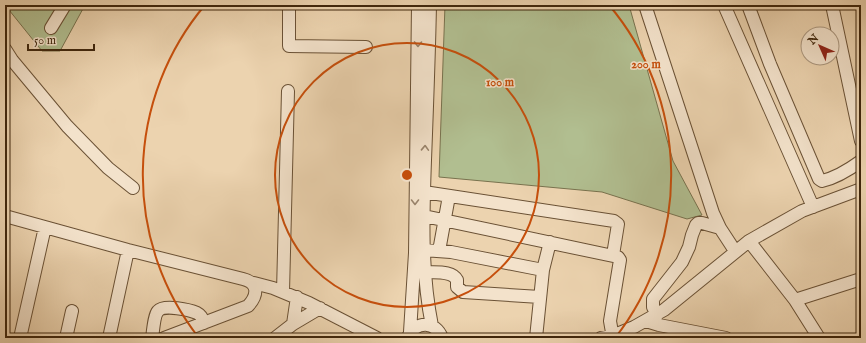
<svg xmlns="http://www.w3.org/2000/svg" width="866" height="343" viewBox="0 0 866 343" font-family="'IM FELL English',serif">
  <rect width="100%" height="100%" fill="#ecd3af"/>
  <filter id="stains"><feTurbulence type="fractalNoise" baseFrequency=".005" numOctaves="4"/><feColorMatrix values="0 0 0 0 .2 0 0 0 0 .09 0 0 0 0 .02 0 0 0 .5 -.17"/></filter>
  <radialGradient id="worn" r=".72"><stop offset=".6" stop-color="#630" stop-opacity="0"/><stop offset="1" stop-color="#630" stop-opacity=".3"/></radialGradient>
  <path fill="#b1be90" stroke="#78724e" d="M5,5h80l-25,46h-18z
    M445,5h184l44,156 29,54 -15,4 -85,-27 -163,-15z"/>
  <g fill="none" stroke-linecap="round" stroke-linejoin="round">
    <defs>
      <path id="minor" d="M289,5v41l77,1
        M430,5c-1,52 -3,103 -5,155 -2,55 -4,111 7,166
        M645,5l68,208 7,15 15,23
        M724,5l89,202
        M748,5l22,59 49,115 3,2c13,-3 28,-12 39,-20
        M832,5l29,136
        M51,28l14,-23
        M5,49l7,11 55,66 41,42 25,20
        M424,192l190,29 4,3 -5,31
        M5,216l123,34 115,29c16,4 15,16 5,27l-84,32
        M424,216l194,41 2,3 -10,61 3,17
        M749,241l46,59 24,38
        M423,250l28,2 92,18
        M439,251l10,-55
        M425,272c10,1 27,-2 32,8v7l6,5 77,5
        M254,283l19,5 36,15 68,35
        M283,292l5,-201
        M795,300l66,-21
        M657,315l-4,-8v-8l29,-37 7,-15 3,-12 4,-10 2,-2h4l18,5
        M646,321l13,4 67,13
        M293,324l4,-27
        M410,332l5,-79 3,-248
        M408,337c8,-17 28,-16 34,1
        M20,338l25,-111
        M66,338l6,-27
        M109,338l19,-88
        M152,338c1,-6 2,-23 6,-27 6,-7 32,-1 39,2 4,2 6,6 7,10
        M275,338l18,-14 27,-16
        M536,338l7,-68 7,-28
        M601,338l11,-2 22,-9 30,-17 85,-69 53,-30 59,-22"/>
    </defs>
    <use href="#minor" stroke="#6a5135" stroke-width="14"/>
    <use href="#minor" stroke="#f3e2cb" stroke-width="12"/>
  </g>
  <defs><path id="oneway-chevron" d="M-2-3.5L2.5 0L-2 3.5" fill="none" stroke-width="1.6" stroke-linecap="round" stroke-linejoin="round"/></defs>
  <g stroke="#99846c">
    <use href="#oneway-chevron" transform="translate(418 44) rotate(91)"/>
    <use href="#oneway-chevron" transform="translate(425 148) rotate(-88)"/>
    <use href="#oneway-chevron" transform="translate(415 202) rotate(90)"/>
  </g>
  <g fill="none" stroke="#c64f0c" stroke-width="2">
    <circle cx="407" cy="175" r="132"/>
    <path d="M199 338A264 264 0 0 1 205 5M609 5A264 264 0 0 1 615 338"/>
  </g>
  <circle cx="407" cy="175" r="6" fill="#c64f0c" stroke="#f3e2cb" stroke-width="2"/>
  <g font-size="12" text-anchor="middle" font-weight="bold" fill="#c64f0c" stroke="#f3e2cb" stroke-width="3" stroke-linejoin="round" paint-order="stroke">
    <text x="646" y="68">200 m</text>
    <text x="500" y="86">100 m</text>
  </g>
  <rect width="866" height="343" fill="none" stroke="#ecd3af" stroke-width="20"/>
  <rect x="6" y="6" width="854" height="331" fill="none" stroke="#3f260c" stroke-width="2"/>
  <rect x="10" y="10" width="846" height="323" fill="none" stroke="#3f260c"/>
  <g transform="translate(820 46) rotate(315)"><circle r="19" fill="#f3e2cb" stroke="#ab977f"/>
  <path d="M0-3L7 15L0 10L-7 15Z" fill="#8f2418"/>
  <text y="-6" font-size="11" font-weight="bold" text-anchor="middle" fill="#3f260c">N</text>
  </g>
  <path d="M28 44v6h66v-6" fill="none" stroke="#3f260c" stroke-width="2"/>
  <text x="34" y="44" font-size="12" fill="#3f260c" stroke="#f3e2cb" stroke-width="3" paint-order="stroke">50 m</text>
  <rect width="100%" height="100%" filter="url(#stains)"/>
  <rect width="100%" height="100%" fill="url(#worn)"/>
</svg>
